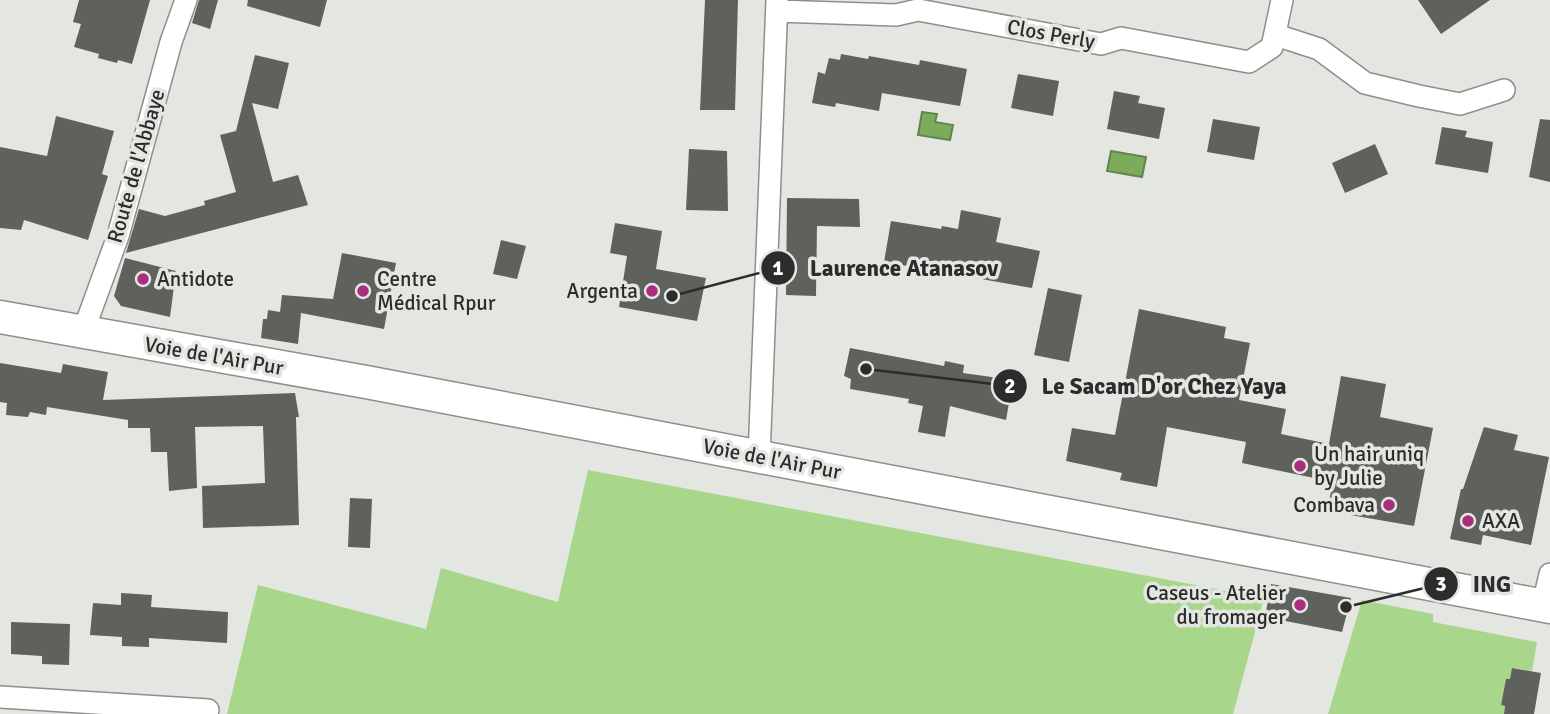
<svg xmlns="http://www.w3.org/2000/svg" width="1550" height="714" viewBox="0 0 1550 714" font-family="Signika,sans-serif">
  <rect width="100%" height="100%" fill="#e4e6e2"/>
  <path fill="#a8d78b" d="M588,470l676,128 -31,116h-1006l31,-129 168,44 15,-61 117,34z
    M1362,600l71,14v8l104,20 -5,29 -19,-3 -3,11h-4l-5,26 4,1 -1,8h-176z"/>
  <path fill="#7bab5b" stroke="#63854d" stroke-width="2" d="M922,112l15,2 -2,8 18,3 -3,15 -32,-5z
    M1111,151l35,6 -4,20 -35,-6z"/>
  <path fill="#5f615d" d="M79,0h71l-18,64 -14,-4 -1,3 -19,-5 1,-4 -25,-7 7,-23 -8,-2z
    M199,0h19l-8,29 -18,-6z
    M248,0h79l-7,27 -73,-21z
    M705,0h33l-3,110h-35z
    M1418,0h72l-49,34z
    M841,54l27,5 1,-3 50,9 1,-5 47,9 -7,37 -78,-13 -3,18 -43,-8 -1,4 -23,-4 6,-31 7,2 4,-16 11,2z
    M255,55l34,8 -11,46 -26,-6 21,79 25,-7 10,30 -182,48 13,-44 26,7 40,-11 -1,-4 32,-9 -16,-57 16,-4z
    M1018,74l41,7 -6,35 -42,-8z
    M1114,91l26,5 -2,7 27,5 -6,31 -52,-10z
    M56,116l58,15 -12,43 6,2 -20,64 -64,-20 -3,10 -21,-2v-81l47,9z
    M1213,119l47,8 -6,33 -47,-8z
    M1540,119l10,1v62l-21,-5z
    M1442,127l25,4 -2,6 28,5 -5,31 -53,-9z
    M1375,144l13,30 -43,19 -13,-30z
    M689,149l38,2 1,60 -42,-1z
    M787,198l72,1 1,28 -43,-1 -1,70 -30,-1z
    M961,210l40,8 -5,24 44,9 -8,37 -148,-26 7,-41 50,8 1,-3 16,3z
    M615,223l47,8 -6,38 50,9 -9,43 -78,-14 8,-51 -17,-3z
    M501,240l25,6 -9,33 -24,-5z
    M342,253l54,10 -12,66 -83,-16 -3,31 -37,-6 2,-19h4l1,-9 12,2 2,-17 51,4z
    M125,258l51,13 -6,46 -49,-11 -7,-10z
    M1048,288l34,7 -13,67 -35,-7z
    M1139,309l87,18 -2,11 26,5 -11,57 47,9 -5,25 48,10 12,-68 45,8 -6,33 53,11 -19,98 -87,-15 6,-29 -91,-19 4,-21 -79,-15 -10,60 -37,-7 2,-7 -56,-12 6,-33 43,7z
    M850,348l94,18 1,-5 19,4 -1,8 50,7 -7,40 -56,-14 -5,31 -27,-5 5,-26 -15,-3 1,-4 -59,-10 1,-10 -7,-3z
    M0,363l61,10 2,-9 45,8 -5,28 192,-7 4,24h-3l3,108 -96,3 -1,-42 63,-3 -2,-57 -68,1 2,61 -28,3 -2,-39h-16l-1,-24h-22v-8l-81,-13 -1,8 -16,-3 -2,5 -22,-2 1,-12 -7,-1z
    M1484,427l34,8 -4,15 35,7 -18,88 -48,-10 -2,10 -31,-6 11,-50h2z
    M350,498l22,1 -2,49 -22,-1z
    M1271,584l80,14 -9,34 -77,-15z
    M121,593l31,2 -1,12 77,5 -1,31 -78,-5v9l-27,-1v-9l-32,-2 3,-32 28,2z
    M11,622l59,2 -1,41 -27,-1v-8l-31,-2z
    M1512,668l29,5 -7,41h-30l1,-8 -4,-1 5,-26h4z"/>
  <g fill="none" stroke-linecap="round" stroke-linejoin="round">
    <defs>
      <path id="street" d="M777,11l119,4 22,-5 183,34 20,-6 128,24 23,-15 10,-47
        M1276,35l43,14 46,34 54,13 41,8 44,-14
        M83,332l35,-96 53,-194 15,-42
        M759,457l18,-457
        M1543,605l7,-31
        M0,697l208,13"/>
      <path id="primary" d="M0,317l366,65 1184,225"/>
    </defs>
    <use href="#street" stroke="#8d8f8b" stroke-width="24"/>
    <use href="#primary" stroke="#8d8f8b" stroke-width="35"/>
    <use href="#street" stroke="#fff" stroke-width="21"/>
    <use href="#primary" stroke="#fff" stroke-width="32"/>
  </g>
  <g fill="#a92e80" stroke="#e4e6e2" stroke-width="2.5">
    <circle cx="143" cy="279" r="7"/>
    <circle cx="363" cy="291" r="7"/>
    <circle cx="652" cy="291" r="7"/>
    <circle cx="1300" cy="466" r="7"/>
    <circle cx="1389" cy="505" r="7"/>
    <circle cx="1468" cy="521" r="7"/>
    <circle cx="1300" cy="605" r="7"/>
  </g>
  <g text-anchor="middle" stroke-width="7" stroke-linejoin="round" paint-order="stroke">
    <g font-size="21" fill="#2b2c2b" stroke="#e4e6e2">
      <text transform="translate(1051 34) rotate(10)" y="7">Clos Perly</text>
      <text transform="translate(136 166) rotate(-74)" y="7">Route de l'Abbaye</text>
      <text transform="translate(214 356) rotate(10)" y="7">Voie de l'Air Pur</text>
      <text transform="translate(772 459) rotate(11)" y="7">Voie de l'Air Pur</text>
    </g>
    <g font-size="21" fill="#2b2c2b" stroke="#e4e6e2" text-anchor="start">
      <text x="157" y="286">Antidote</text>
      <text x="377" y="286">Centre<tspan x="377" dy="24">Médical Rpur</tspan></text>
      <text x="638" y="298" text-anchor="end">Argenta</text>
      <text x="1314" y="461">Un hair uniq<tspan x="1314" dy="24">by Julie</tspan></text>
      <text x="1375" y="512" text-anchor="end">Combava</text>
      <text x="1482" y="528">AXA</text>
      <text x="1286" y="600" text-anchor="end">Caseus - Atelier<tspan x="1286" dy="24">du fromager</tspan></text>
    </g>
  </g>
  <path fill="none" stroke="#2b2c2b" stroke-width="2.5" d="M672 296L778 268M866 369L1010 386M1346 607L1441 584"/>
  <g fill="#2b2c2b" stroke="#e4e6e2" stroke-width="2.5">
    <circle cx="672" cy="296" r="7"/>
    <circle cx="866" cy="369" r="7"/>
    <circle cx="1346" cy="607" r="7"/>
    <circle cx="778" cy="268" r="18"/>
    <circle cx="1010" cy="386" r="18"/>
    <circle cx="1441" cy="584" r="18"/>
  </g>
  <g font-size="21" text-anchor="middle" font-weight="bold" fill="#fff">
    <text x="778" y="275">1</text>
    <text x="1010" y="393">2</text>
    <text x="1441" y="591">3</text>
  </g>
  <g font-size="23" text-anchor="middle" font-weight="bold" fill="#2b2c2b" stroke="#e4e6e2" stroke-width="7" stroke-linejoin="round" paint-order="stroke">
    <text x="904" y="276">Laurence Atanasov</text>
    <text x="1164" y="394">Le Sacam D'or Chez Yaya</text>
    <text x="1492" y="592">ING</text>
  </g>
</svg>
